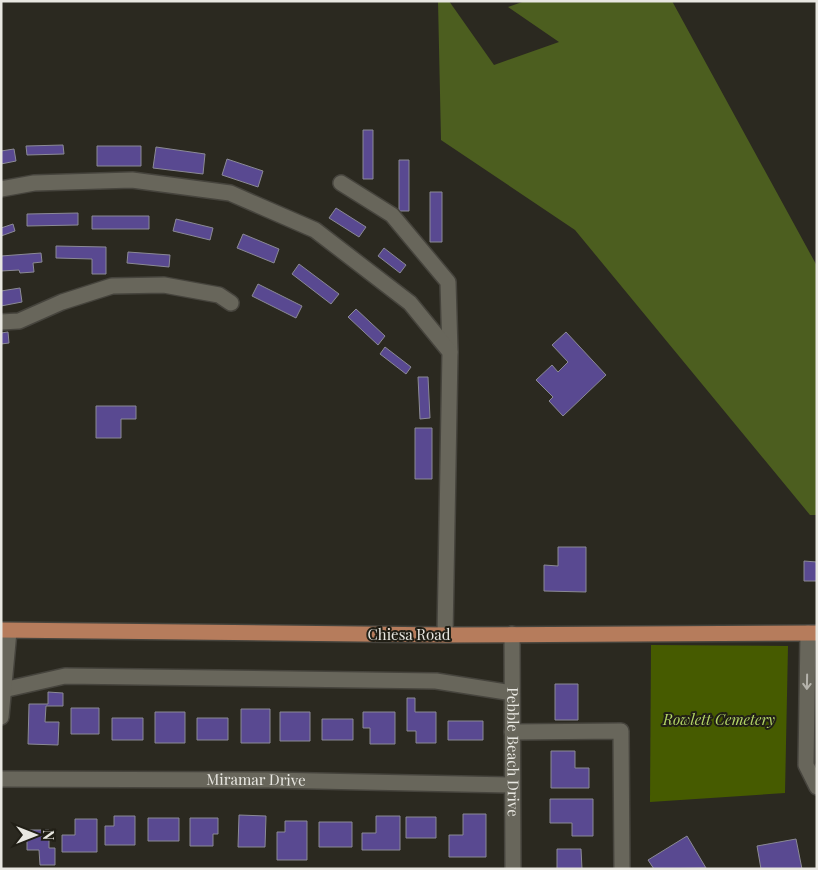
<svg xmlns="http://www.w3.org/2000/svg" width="818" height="870" viewBox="0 0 818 870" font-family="'Playfair Display',serif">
  <rect width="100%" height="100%" fill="#2b2920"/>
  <path fill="#465b00" d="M651,645l137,1 -3,147 -135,9z"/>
  <path fill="#4c5e1f" d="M438,1h11l45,64 65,-23 -51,-35 17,-6h147l145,265v249h-7l-235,-285 -134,-90z"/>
  <path fill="#594991" stroke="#8b8a95" d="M363,130h10v49h-10z
    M63,145l1,9 -37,1 -1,-9z
    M97,146h44v20h-44z
    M156,147l49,7 -2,20 -50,-6z
    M14,149l2,12 -15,3v-13z
    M227,159l36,12 -5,16 -36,-12z
    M399,160h10v51h-10z
    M430,192h12v50h-12z
    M336,208l30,19 -7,10 -30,-19z
    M78,213v12l-51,1v-12z
    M92,216h57v13h-57z
    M176,219l37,9 -3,12 -37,-9z
    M13,224l2,7 -14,5v-8z
    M243,234l36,15 -5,14 -37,-15z
    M56,246l50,1v27h-14v-15l-36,-1z
    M384,248l22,17 -6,8 -22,-17z
    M128,252l42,3 -1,12 -42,-4z
    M41,253l1,9 -9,1 1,9 -14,1 -1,-3 -18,1v-15z
    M299,264l40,30 -8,10 -39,-30z
    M258,284l44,22 -6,12 -44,-22z
    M20,288l2,14 -21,4v-15z
    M356,309l29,27 -7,9 -30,-28z
    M8,332l1,11 -8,1v7v-18z
    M566,332l40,43 -43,41 -14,-15 4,-4 -17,-17 16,-15 6,7 10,-10 -16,-17z
    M385,347l26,20 -5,7 -26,-20z
    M418,377h10l2,41 -10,1z
    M96,406h40v13h-15v19h-25z
    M415,428h17v51h-17z
    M558,547h28v45l-42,-1v-26l14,1z
    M804,561l13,1v19h-13z
    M555,684h23v36h-23z
    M48,692l15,1v13h-17l-1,16h14l-1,23 -30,-1 1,-40h19z
    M407,698h8v14h21v31h-20v-12h-9z
    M71,708h28v26h-28z
    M241,709h29v34h-29z
    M155,712h30v31h-30z
    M280,712h30v29h-30z
    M363,712h32v32h-25v-16h-7z
    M112,718h31v22h-31z
    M197,718h31v22h-31z
    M322,719h31v21h-31z
    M448,721h35v19h-35z
    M551,751h24v17h14v20h-38z
    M550,799h43v37h-21v-13h-22z
    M463,814h23v43h-37v-22h14z
    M239,815l27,1 -1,31h-27z
    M114,816h21v29h-30v-19h9z
    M376,816h24v34h-38v-17h14z
    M406,817h30v21h-30z
    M148,818h31v23h-31z
    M190,818h28v16h-5v12h-23z
    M75,819h22v33h-35v-17h13z
    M285,821h22v39h-30v-28h8z
    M319,822h33v25h-33z
    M27,830h22v18h6v17h-15l-1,-15h-12z
    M687,836l19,32 -52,1 -6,-9z
    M796,839l6,30h-41l-4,-23z
    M557,849h24l1,20h-25z"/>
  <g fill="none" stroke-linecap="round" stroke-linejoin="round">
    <defs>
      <g id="minor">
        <path d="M341,183l51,32 56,67 2,70"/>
        <path d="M1,189l33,-6 98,-3 98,13 85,37 95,73 40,49 -5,283"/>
        <path d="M1,322l18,-1 43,-19 50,-16 52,-1 55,10 12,8"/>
        <path d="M808,633l-2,132 11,22"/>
        <path id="s1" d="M512,634l1,235"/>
        <path d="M3,690l62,-14 371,5 76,12"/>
        <path d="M1,717l8,-86"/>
        <path d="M512,732l109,-1 1,138"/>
        <path id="s2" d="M1,779l267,1 244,5"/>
      </g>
      <path id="major" d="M1,630l444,5 372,-2"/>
    </defs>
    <use href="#minor" stroke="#46443d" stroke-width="18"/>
    <use href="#major" stroke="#46443d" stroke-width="18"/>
    <use href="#minor" stroke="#68665b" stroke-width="15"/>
    <use href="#major" stroke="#b67c5c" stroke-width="15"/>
  </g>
  <defs><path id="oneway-shaft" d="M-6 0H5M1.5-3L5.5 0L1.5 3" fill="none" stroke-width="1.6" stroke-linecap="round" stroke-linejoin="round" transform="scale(1.25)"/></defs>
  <use stroke="#b5b3ab" href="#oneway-shaft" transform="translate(807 682) rotate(91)"/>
  <g text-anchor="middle" stroke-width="4" stroke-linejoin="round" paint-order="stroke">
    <g font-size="15" fill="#e8e7e1" stroke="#211f16">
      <text x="409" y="640">Chiesa Road</text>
      <text dy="5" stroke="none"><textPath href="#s1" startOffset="118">Pebble Beach Drive</textPath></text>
      <text dy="5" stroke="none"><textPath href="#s2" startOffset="255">Miramar Drive</textPath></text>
    </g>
    <g font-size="15" font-style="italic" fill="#b4d667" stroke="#211f16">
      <text x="719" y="725">Rowlett Cemetery</text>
    </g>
  </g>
  <rect width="818" height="870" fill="none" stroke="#e8e7e1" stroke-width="5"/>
  <g transform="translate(35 835) rotate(90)" stroke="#211f16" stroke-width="4" paint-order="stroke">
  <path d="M0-4L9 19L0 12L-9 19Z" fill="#e8e7e1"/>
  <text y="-8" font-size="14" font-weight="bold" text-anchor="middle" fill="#e8e7e1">N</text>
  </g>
</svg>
